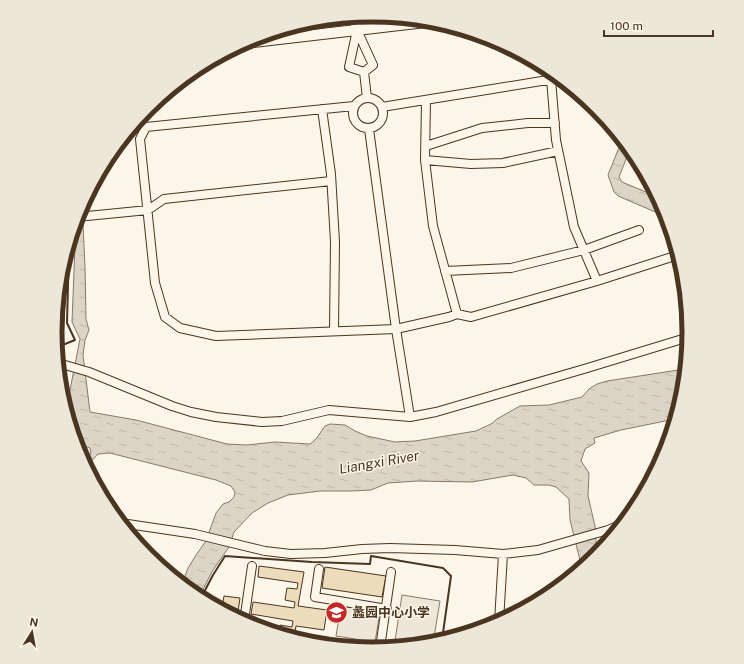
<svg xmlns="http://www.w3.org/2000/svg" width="744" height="664" viewBox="0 0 744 664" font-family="'Public Sans','Noto Sans SC',sans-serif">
  <defs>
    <pattern id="water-ripples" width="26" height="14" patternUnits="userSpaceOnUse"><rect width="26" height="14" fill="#dcd4c6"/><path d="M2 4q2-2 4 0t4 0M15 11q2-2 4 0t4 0" fill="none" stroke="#beb7aa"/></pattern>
  </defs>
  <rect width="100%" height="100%" fill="#fbf6e9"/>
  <path fill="#ede6d9" stroke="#887966" d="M402,595l38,6 -7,42 -39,4z
    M341,606l39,6 -5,30 -39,-6z"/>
  <path fill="url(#water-ripples)" stroke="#887966" d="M622,140l8,9 -11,28 3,5 36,15 9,20 -49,-21 -4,-4 -6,-17z
    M83,224l2,43 1,52 3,11 -4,10 -2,15 7,57 46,8 91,24 20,1 28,-3 35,2 6,-5 9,-13 5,-2 15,1 10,6 12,5 28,6 20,-1 61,-10 15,-7 6,-5 23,-13 29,-1 33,-8 7,-8 8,-5 10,-3 78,-12 -2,25 -8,25 -54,11 -27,8 1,5 -10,6 -4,12 8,12 -1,23 7,30 2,29 -15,13 -12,-48 -1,-21 -13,-12 -7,-2h-15l-8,-7 -13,-3 -41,7 -55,-1 -29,2 -17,7 -20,1h-31l-32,4 -20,8 -16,10 -18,19 -5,15 -16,23 -14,27 -17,-13 6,-16 8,-13 10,-14 10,-28 7,-9 6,-2 5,-5 1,-5 -4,-6 -15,-6 -106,-27 -12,1 -12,13 -2,-4 7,-10 -1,-5 -8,-3 -6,-1 -12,-40 4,-4 12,-61 -8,-17 3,-76 -2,-15 2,-6z"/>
  <path fill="#ecdcbc" stroke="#4a3520" d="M259,566l45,6 -6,34 29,4 -3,20 -28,-4 -2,12 -15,-5 1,-8 12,2 1,-6 -42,-7 2,-12 41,6 1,-6 -10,-2 2,-12 10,1 1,-6 -40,-6z
    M325,567l61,9 -4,21 -60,-9z
    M224,596l16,2 -3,20 -20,-11 1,-6 5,1z"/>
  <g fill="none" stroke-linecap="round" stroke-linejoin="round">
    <defs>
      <path id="minor" d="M357,30l-8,37 15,5
        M357,30l16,35 -9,7
        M364,72l3,26
        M551,79l5,61 18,87 23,54
        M353 113a15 15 0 1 1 30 0a15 15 0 1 1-30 0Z
        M426,100l-1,60 8,66 24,88 14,3 126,-36 81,-26
        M354,106l-208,21 -6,12 15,144 10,34 15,11 36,8 180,-7 53,-12 8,-3
        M382,107l178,-29
        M322,109l9,65 4,68 -1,89
        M369,129l27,200 14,88
        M426,146l56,-18 46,-5h27
        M425,160l46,4 32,-1 55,-12
        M77,217l71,-7 16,-11 167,-18
        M445,271l66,-3 73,-18 55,-20
        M58,363l31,9 83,34 19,6 25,5 46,5 20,-1 47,-11 81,7 26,-5 148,-43 105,-32
        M121,523l74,11 70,17 26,3 34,-1 37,-4 28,-1 65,2 48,4 35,-4 70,-20 16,-7
        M319,569l-4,28 72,12
        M244,621l8,-55
        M499,622l4,-68
        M380,648l11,-76"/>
      <path id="major" d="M354,17l3,13
        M244,43l190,-22"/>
    </defs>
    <use href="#minor" stroke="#4a3520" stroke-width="10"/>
    <use href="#major" stroke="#4a3520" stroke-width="12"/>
    <use href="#minor" stroke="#fbf6e9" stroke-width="8"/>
    <use href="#major" stroke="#fbf6e9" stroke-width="10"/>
    <path stroke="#4a3520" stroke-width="2" d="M56,346h4l15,-6 -8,-17 2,-75h-1
      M201,598l12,-23 12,-19 87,6 58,2 1,-8 72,12 8,8 -9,64"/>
  </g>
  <defs>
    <symbol id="school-disc" viewBox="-11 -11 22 22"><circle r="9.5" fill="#c62828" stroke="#fbf6e9"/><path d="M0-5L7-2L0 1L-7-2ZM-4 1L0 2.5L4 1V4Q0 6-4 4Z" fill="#fff"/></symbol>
  </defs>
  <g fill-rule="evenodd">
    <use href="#school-disc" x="324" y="600" width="25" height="25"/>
  </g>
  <g text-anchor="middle" stroke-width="3" stroke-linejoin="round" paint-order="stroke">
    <g font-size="13" font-weight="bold" fill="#4a3520" stroke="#fbf6e9" text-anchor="start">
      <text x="352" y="617">蠡园中心小学</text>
    </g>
    <g font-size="14" font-style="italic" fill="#4a3520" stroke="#fbf6e9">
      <text transform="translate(379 462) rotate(-10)" y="5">Liangxi River</text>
    </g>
  </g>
  <path d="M0 0H744V664H0ZM62 332a310 310 0 1 1 620 0a310 310 0 1 1-620 0Z" fill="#ede7d9" fill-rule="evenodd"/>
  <path fill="none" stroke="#4a3520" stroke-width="5" d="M62 332a310 310 0 1 1 620 0a310 310 0 1 1-620 0Z"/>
  <g transform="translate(32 632) rotate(11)" stroke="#fbf6e9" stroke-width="3" paint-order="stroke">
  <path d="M0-3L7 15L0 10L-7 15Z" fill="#4a3520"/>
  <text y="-6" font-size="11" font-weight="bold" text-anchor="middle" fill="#4a3520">N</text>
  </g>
  <path d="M604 30v6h109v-6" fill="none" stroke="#4a3520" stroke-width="2"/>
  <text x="610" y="30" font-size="12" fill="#4a3520" stroke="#fbf6e9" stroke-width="3" paint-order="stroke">100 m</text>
</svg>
